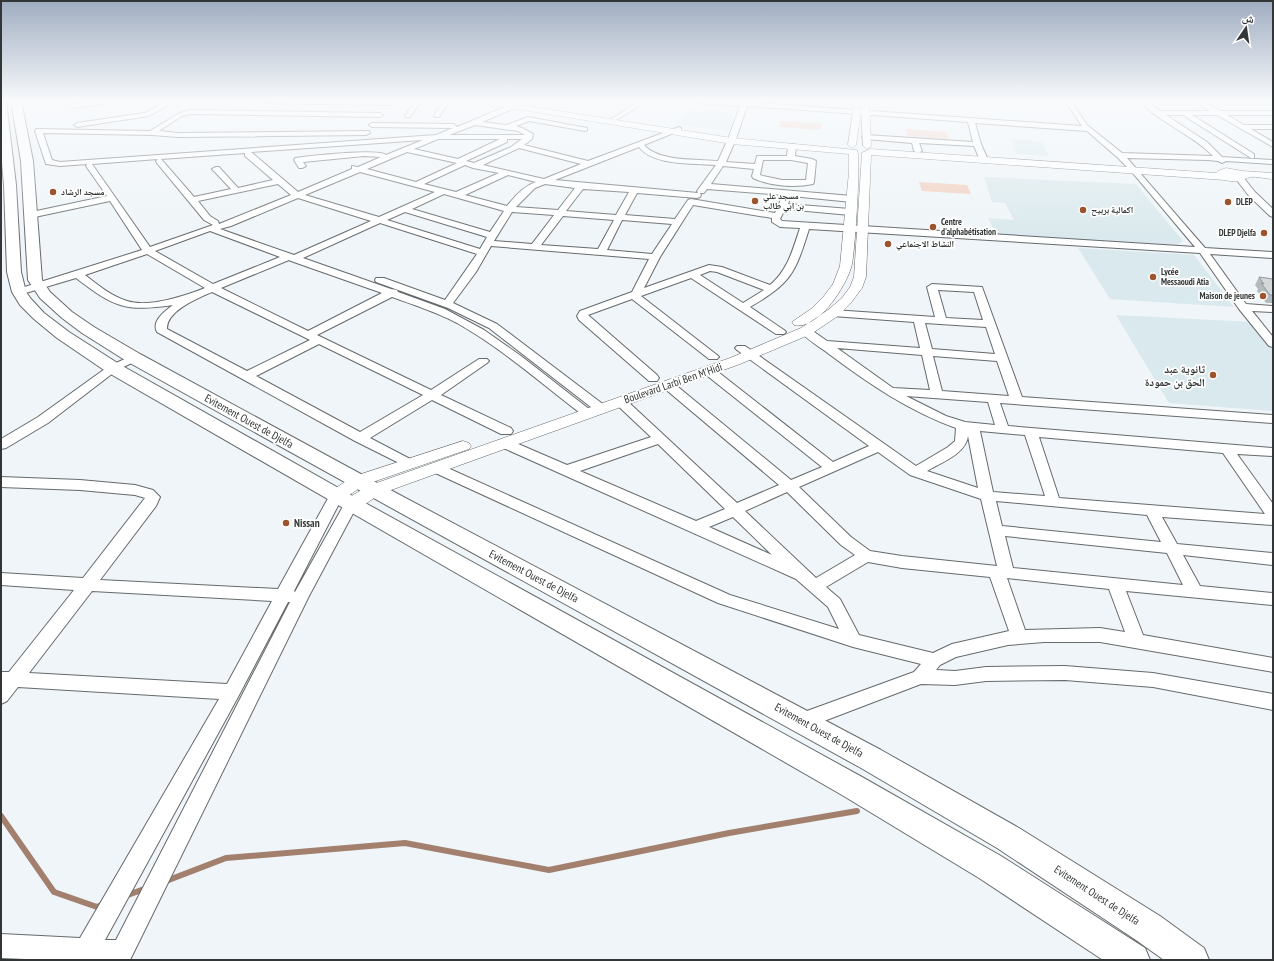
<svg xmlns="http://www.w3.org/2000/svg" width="1274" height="961" viewBox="0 0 1274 961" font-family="'PT Sans Narrow','Noto Naskh Arabic',sans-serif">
  <rect width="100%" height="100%" fill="#eff5f8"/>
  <path fill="#dae9ed" d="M690,110l44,3 -5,18 -57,-7z
    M1011,139l31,2 7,15 -33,-2z
    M984,177l152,7 47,57 -6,4 -181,-11 -8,-16 26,2 -9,-17 -13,-1z
    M1078,248l116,7 40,52 -124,-8z
    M1116,315l136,7 21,26v63l-104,-8z"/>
  <path fill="#f1cdbc" d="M781,121l41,2 -1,7 -42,-3z
    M906,129l41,3 1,7 -41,-3z
    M919,182l48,3 4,9 -49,-3z"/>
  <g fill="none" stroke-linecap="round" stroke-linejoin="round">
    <path stroke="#a3806d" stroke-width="6" d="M1,816l53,76 43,15 7,-3
      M166,881l60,-23 179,-15 144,27 180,-37 128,-22
      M125,896l22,-8"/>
    <defs>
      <path id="minor" d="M98,101h17l-3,2 -38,5 -3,-2 3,-2z
        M167,101h8l-26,15 -72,11 -3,-2 3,-2 68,-10z
        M263,101h127l3,2 -3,2 -124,-2z
        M415,101h6l-11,16h-4l-1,-1z
        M443,101h6l-10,16h-4l-1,-1z
        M519,101h6l-3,4 -40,17 25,3 21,-8 59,11v2l-2,1 -56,-10 -13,5 6,2 11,6 -1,5 -8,6 64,16 91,-34 2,1v2l-37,15c14,17 54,14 74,16l10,-22 12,-33 -42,-3 -3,-2 49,1 338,24 -17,-25h6l16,24 35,28 91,3c-21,-22 -55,-34 -73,-55h7l13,10h50l-15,-10h8l17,10h53v4h-46l17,10h29v4h-22l22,13v5l-56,-32h-25l62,39v4h-3l-68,-43h-17l41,27 15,15 51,3v4l-47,-3 -4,2 -4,-2 -10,-1 -81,-2 78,90 68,4v6l-63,-4 36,50 27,2v6l-21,-1 21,26v10l-4,-1 -30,-37 -39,-56 -391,-24c-14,45 -18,54 -59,78l34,23 2,2 -2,2h-8l-85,-56 -50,18 76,59 2,2 -2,2h-8l-77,-60 -44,16 69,60 2,3 -2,3h-8l-70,-61 -2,-4 3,-5 52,-19 17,-33 -158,-13 -15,26 -23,31 44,21 107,81 2,3 -2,3h-8l-107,-83 -41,-20 -72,-26 -1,-2 1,-2h8l61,22 32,-46 -97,-31 -77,35 88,31 6,1 1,2 47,17 39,21 37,26 73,57 -2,3h-8c-42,-32 -81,-67 -127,-93 -21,-11 -43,-18 -65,-26l-75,38 114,55 48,-31h8l2,2 -2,2 -46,32 70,33 2,3 -2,3h-10l-69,-34 -62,38 44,23 2,3 -2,3 -5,1 -54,-27 -198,-109c-6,-11 8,-21 16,-27 -49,7 -59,2 -97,-27l-57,17 -5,-3 1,-2 127,-40 -32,-49 -80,17 -3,-1 -1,-2 1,-2 80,-17 -21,-30 1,-2 -27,2 -14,-2 -11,-33 1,-2 114,2 28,-17 12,-4 190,3 3,2 -3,2 -190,-3 -8,2 -23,15 19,2 191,-2 1,2 -4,2 -188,2 -26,-2 -109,-2 9,27 8,2 376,-27 17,-7 -81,-1 -3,-2 3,-2 82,1 3,3zM747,106l221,16 5,20 -107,-7 -4,2 4,2 46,4 2,8 4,2 4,-2 -3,-8 55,3 6,14 4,2 4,-2 -7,-16 -6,-21 112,8 30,26 15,15 63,75 -413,-26 -2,-2 5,-10 65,6 4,-3 -4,-3 -62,-5 3,-8 61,6 4,-3 -4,-3 -141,-12 12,-18 31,3 -2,7 1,2c16,8 42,10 60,6l1,-2 2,-21 -4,-2 -17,-3 1,-10 -4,-2 -4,2 -1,10h-30l-2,8 -29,-2 10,-23zM475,125l43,6 7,4h-76zM438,139h62l-42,20 -44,-10zM507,139h15l-11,8 -37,16 -8,-2 41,-19zM423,140l-37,15c-7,-7 -78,1 -91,3l-1,2 5,8h3l4,-2 -3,-4 61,-6 17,1 -23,10 -6,-1v3l-54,23 -47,-40zM639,147c14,19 54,16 77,18l-19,26 1,2 -143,-13zM519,148l62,16 -37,15 -61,-14zM407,152l50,11 -41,19 -49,-13zM245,153v3l28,24 -35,8 -19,-21h-3l-4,2 19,20 -37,8 -33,-38zM158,159l-2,2 1,2 47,57 9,5 -63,22 -58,-83zM763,160h28l17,3 -2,17h-24l-19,-4 -3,-1zM465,165l8,3 26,5 -43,19 -32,-8zM360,172l75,20 -56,25 -74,-22zM508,175l28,7c-12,4 -21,14 -29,24l-42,-11zM278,184l13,11 -72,29 -1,-3 -8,-5 -12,-15zM545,184l30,4 -17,22 -42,-3 19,-19zM583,189l46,3 -13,23 -50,-4zM707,189l76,6 -8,18 -84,-14 -3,1 -13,19 -50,-4 12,-22 60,5 3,-1 1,-2 -1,-2h4zM444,194l60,17 -14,21 -78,-23zM298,198l73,23 -77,34 -74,-26 11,-3zM693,205l79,13v4l8,5 20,1c-7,21 -12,42 -30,57l-48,-18 -13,-2 -65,23 16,-31zM405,212l82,25 -7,12 -93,-29zM512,212l42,3 -22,29 -38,-3zM563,216l51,4 -16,29 -57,-4zM622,220l50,4 -20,30 -45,-4zM210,231l70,26 -67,27 -58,-33zM147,254l58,34c-20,8 -57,20 -78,13 -16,-5 -29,-16 -42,-26zM289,260l2,1 91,32 -74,38 -87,-43zM710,271l7,1 47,18 -21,13 -43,-28zM212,292l92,45 6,3 -63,31 -80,-42c-1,-18 31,-31 45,-37zM319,344l104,51 -63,37 -104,-56z
        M640,101h8l-32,19 -5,-1z
        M1237,177h6l12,15 18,17v8l-3,-1 -21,-20 -13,-17z
        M932,284l50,3 40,110 251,18v8l-273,-20 8,23 265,22v8l-36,-2 36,50v21l-111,-8 15,27 96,9v12l-90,-10 17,31 73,7v12l-147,-14 17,44 130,23v14l-173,-30h-56l-36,3 -52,12 -16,8 -4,5 19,1 31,-4 79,-1 88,7 120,21v16l-120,-23 -88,-7 -79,1 -31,4 -34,-1 -118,45 -7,-2 -2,-6 2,-6 118,-43 7,-8 -68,-17 -135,-44 -287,-132 -2,-3 2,-3 5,-1 5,1 289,130 109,34 -11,-22 -32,-28 -297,-133 -2,-3 2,-3h10l58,25 84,-28 -34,-32 -2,-3 2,-3h8l112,104 42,-18 -115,-97 -2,-3 2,-3h8l119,98 31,-13 -117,-93 -2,-3 2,-3h8l120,94 36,-16 -132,-96 -2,-2 2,-2h8l171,120 32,-19 7,-6 1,-13c-47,-17 -87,-44 -127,-74 -9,-7 -22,-14 -29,-23l2,-2h8l17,12 93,7 -6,-26 -81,-6 -5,-3 5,-3 102,7 -8,-30zM938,290l36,2 9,28 -37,-2zM925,323l61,4 9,27 -63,-5zM837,348l85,7 8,35 -37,-2zM933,356l64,5 12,35 -67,-5zM906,396l82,6 7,23 -30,-3 -19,-6zM980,431l45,4 20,61 -52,-4zM968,436l10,52 -51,-17c13,-8 39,-17 41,-35zM1039,437l184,16 42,61 -206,-16zM658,444l67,65 -29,12 -116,-50zM878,452l32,23 71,24 16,67 -95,-10 -32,-5 -19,-14 -52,-50zM787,492l54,53 14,10 -39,23 -71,-67zM996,501l151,14 14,27 -159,-16zM733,517l39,38 -63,-28zM1005,536l162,17 16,32 -170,-17zM868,562l34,6 88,9 19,54 -57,13 -19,9 -74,-18 -19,-36 -14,-12zM1007,578l102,11 16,43 -25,-4 -75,2z
        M134,355l4,1 2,2 -2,2 -21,10 -69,53 -42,25 -5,1v-10l37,-22 71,-51z
        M1,477l79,3 55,5 18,5 7,7 -4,9 -56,74 178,9 53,-96 5,-2 5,2 2,3 -49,95 1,1 51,-91 5,-2 5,2 2,3 -49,92 -179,364h-81l-48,-2v-24l79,4 139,-239 -201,-12 -11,14 -6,3v-32h8l65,-82 -73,-5v-12l82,5 62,-80 -10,-3 -55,-5 -79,-3zM92,591l180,10 -45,83 -198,-11zM288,602h2l-174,338h-11l133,-243z"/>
      <path id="major" d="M476,101h18l238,37 125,12c4,7 -2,108 -6,118 -6,19 -33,63 -57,57l-2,-3 19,-13 13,-13 9,-12 7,-18 9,-94v-18l-117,-10 -252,-41z
        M861,101h8l2,45 -4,3 -4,-3z
        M854,107h3l4,2 -5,36 -4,3 -4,-3z
        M870,149l346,24 2,-2 8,-3 16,3 31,2v6c-6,0 -17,-3 -23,-2 -11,4 -11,6 -25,3l-354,-25 -5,122 -4,11 -12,16 -12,12 -27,18 -71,30 -360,130c-11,7 -22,18 -35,14l-3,-4 3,-4 23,-14 362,-128 71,-30 27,-18 14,-12 8,-11 4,-10 8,-124z
        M463,441l6,2 2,3 -2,3 -105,36 -22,15 -6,2 -6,-2 -3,-4 3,-4 22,-15z"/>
      <path id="highway" d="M1,101h5l10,84 5,87 5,20 5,7 13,14 25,19 50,32 239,135 504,278 139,79 144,92 5,12h-47l-124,-82 -137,-83 -735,-423 -50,-34 -23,-19 -14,-14 -8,-13 -5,-20 -3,-87 -3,-34z
        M11,101h10l12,60 9,119 8,12 22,20 22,15 46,27 241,131 500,265 138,78 141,88 44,32 5,12h-45l-28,-20 -139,-92 -136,-80 -733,-406 -46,-29 -20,-15 -22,-20 -12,-18 -7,-119z"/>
    </defs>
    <use href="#minor" stroke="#656a6c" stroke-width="2"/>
    <use href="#major" stroke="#656a6c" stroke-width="1"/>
    <use href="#highway" stroke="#656a6c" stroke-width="2"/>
    <use href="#minor" fill="#fff" fill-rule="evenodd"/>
    <use href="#major" fill="#fff" fill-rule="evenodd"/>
    <use href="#highway" fill="#fff" fill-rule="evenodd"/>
  </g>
  <path fill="#b5bbbc" d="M1259,277l14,2v24h-7l-9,-12 1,-2 -3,-4z"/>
  <path fill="#d3d9db" stroke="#949899" d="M1259,277l14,2v16h-3l-9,-12 3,1z"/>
  <linearGradient id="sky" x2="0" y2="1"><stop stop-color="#9facc0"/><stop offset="0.43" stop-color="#f8fafc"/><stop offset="1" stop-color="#f8fafc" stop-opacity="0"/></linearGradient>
  <rect width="1274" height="235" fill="url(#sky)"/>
  <g fill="#9b542d" stroke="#fff" stroke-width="1.5">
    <circle cx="53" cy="192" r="4"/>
    <circle cx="755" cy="201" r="4"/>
    <circle cx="1228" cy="202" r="4"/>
    <circle cx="1083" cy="210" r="4"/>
    <circle cx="933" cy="227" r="4"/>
    <circle cx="1264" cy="233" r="4"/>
    <circle cx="888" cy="244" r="4"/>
    <circle cx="1153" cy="277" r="4"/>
    <circle cx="1263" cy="296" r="4"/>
    <circle cx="1213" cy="375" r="4"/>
    <circle cx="286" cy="523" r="4"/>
  </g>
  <g text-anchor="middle" stroke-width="3.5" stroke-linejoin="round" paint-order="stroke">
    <g font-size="9" font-weight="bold" fill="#333636" stroke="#fff" text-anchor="start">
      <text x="61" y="195">مسجد الرشاد</text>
      <text x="763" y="199">مسجد علي<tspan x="763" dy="10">بن ابي طالب</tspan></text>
      <text x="1236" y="205">DLEP</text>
      <text x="1091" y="213">اكمالية بربيح</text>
      <text x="941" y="225">Centre<tspan x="941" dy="10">d'alphabétisation</tspan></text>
      <text x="1256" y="236" text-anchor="end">DLEP Djelfa</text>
      <text x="896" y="247">النشاط الاجنماعي</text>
      <text x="1161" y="275">Lycée<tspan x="1161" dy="10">Messaoudi Atia</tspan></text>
      <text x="1255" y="299" text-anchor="end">Maison de jeunes</text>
    </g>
    <g font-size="11" font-weight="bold" fill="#333636" stroke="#fff" text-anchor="end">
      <text x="1205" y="373">ثانوية عبد<tspan x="1205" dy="13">الحق بن حمودة</tspan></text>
      <text x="294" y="527" text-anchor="start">Nissan</text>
    </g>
    <g font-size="11" fill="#333636" stroke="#fff">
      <text transform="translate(673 383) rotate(-19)" y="4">Boulevard Larbi Ben M'Hidi</text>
      <text transform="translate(249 421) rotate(29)" y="4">Evitement Ouest de Djelfa</text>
      <text transform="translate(534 576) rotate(28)" y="4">Evitement Ouest de Djelfa</text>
      <text transform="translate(819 730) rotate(29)" y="4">Evitement Ouest de Djelfa</text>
      <text transform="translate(1097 895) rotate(33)" y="4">Evitement Ouest de Djelfa</text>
    </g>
  </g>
  <rect width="1274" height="961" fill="none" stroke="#333636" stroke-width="4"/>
  <g transform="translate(1246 28) rotate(13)" stroke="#ffffff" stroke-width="3" paint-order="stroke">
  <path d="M0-3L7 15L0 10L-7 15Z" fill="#333636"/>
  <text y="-6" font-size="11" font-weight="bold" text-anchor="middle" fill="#333636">ش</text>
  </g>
</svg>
